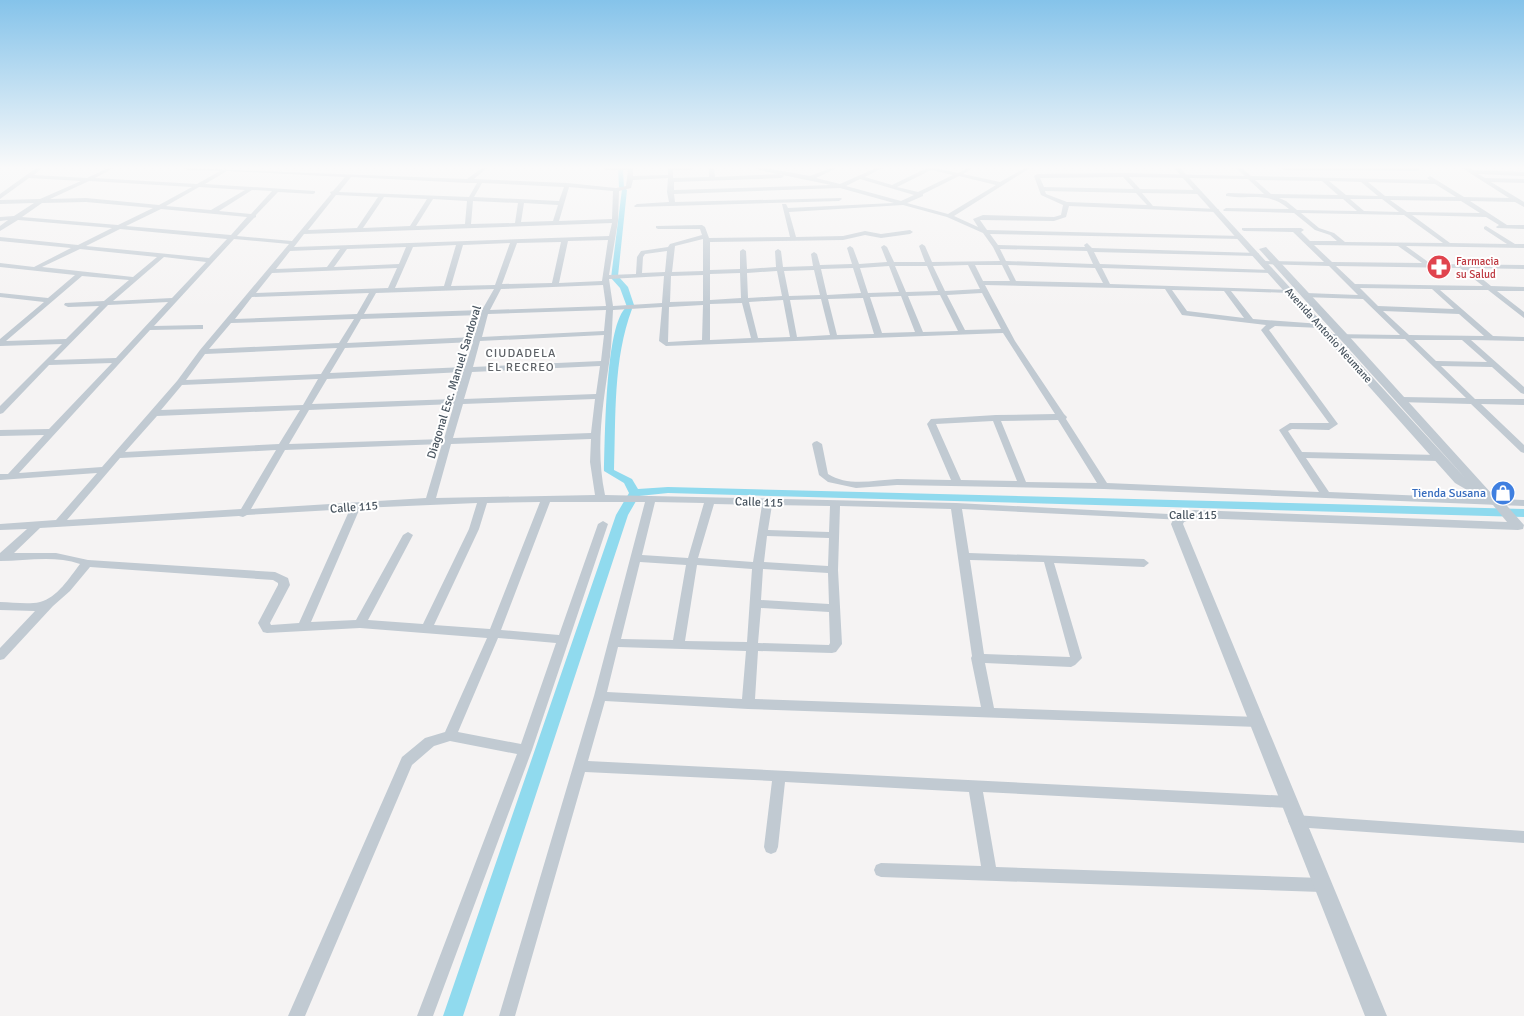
<svg xmlns="http://www.w3.org/2000/svg" width="1524" height="1016" viewBox="0 0 1524 1016" font-family="Signika,sans-serif">
  <rect width="100%" height="100%" fill="#f5f3f3"/>
  <g fill="none" stroke-linecap="round" stroke-linejoin="round">
    <path fill="#90daee" fill-rule="evenodd" d="M618,168l5,1 1,19 3,2 -9,86 10,11 6,18 -3,2 1,2c-19,51 -16,106 -18,161l18,9 6,10 30,-2 856,22v8l-856,-24 -29,3 -11,19 -165,501h-20l173,-501 13,-22 -5,-10 -20,-12c1,-29 1,-150 23,-164l-7,-19 -9,-10 11,-89 -3,-2z"/>
    <path fill="#c1cad2" fill-rule="evenodd" d="M36,168h6l-8,7 53,3 21,-10h6l-19,10 102,6 23,-13 -33,-1 -2,-2 282,11 15,-11h5l-13,11 93,4 49,5 10,-2 2,-16h-22l-2,-2h29v8l35,-1v-7h26l-3,2h-18v8l36,-1v-9h5l1,9 66,-3 3,2 -3,2 -107,4v8l157,-5 -72,-15 -2,-2h9l44,8 21,-8h6l-21,10 24,6 36,-16h6l-17,9 27,8 35,-17h8l23,5 10,-5h5l-10,6 37,8 25,-14h5l-76,48 24,11 -5,-8 10,-4 71,2 7,-2 2,-10 -22,-10 -7,-19 3,-2 88,-1 120,3 -9,-8h6l9,8 179,4 -3,-2 3,-2 34,21 45,1 -47,-30h6l5,2 51,2v4l-46,-2 7,4 39,1v4l-33,-1 33,20v5l-9,-5 -45,-1 37,24h17v4l-27,-1 -1,-1 3,-2 -13,-8 -74,-2 38,28 57,1 -23,-15v-2l2,-1 29,18h9v4l-118,-2 25,18 93,1v4l-55,-1 22,18 33,1v4h-27l27,21v6l-36,-28h-48l53,46 31,1v4l-53,-1 53,47v7l-3,-1 -29,-26 -51,-1 34,33h49v6l-43,-1 43,41v8l-3,-1 -50,-48 -73,-2v-4l3,-1 65,1 -61,-59 -79,-1 -1,-2 4,-2 71,1 -37,-36 -60,-2 -1,-2 4,-2 52,2 -29,-29 -67,-2v-2l2,-1 60,1 -31,-30 -49,-1 -2,-1v-2h59l3,2 -3,2 9,9h27l-7,-6 -15,-5 -21,-17 -70,-2 -1,-1 3,-2 63,1c-21,-18 -38,-9 -63,-13v-2l2,-1 36,1 -16,-15 -119,-2 11,12 59,1 3,2 -3,2 -57,-1 11,13 65,3 1,1 -3,2 -147,-6 -3,11 -12,4 -74,-1 7,10 256,6v2l-2,1 -251,-5 8,11 87,2 -1,-2 3,-2 5,5 166,5 1,1 -3,2 -162,-4 6,12 173,6v2l-2,1 -169,-5 8,16 182,6v2l-2,1 -59,-2 22,28 68,5 4,2 -4,2 -46,-2 -6,4 69,94 -9,6 -37,-1 -4,2 14,21 137,3 5,3 -5,3 -133,-3 23,34 195,8v6l-420,-17 -207,-4 -41,3 -28,-6 -9,-7 -7,-31 2,-2 3,-1 5,3 6,30c20,13 47,6 69,5 18,0 36,1 54,1l-24,-56 4,-5 65,-4 59,-1 -52,-81 -337,13 -7,-5 3,-34 -49,3c-1,15 -1,31 -3,47 -7,47 -15,90 -5,138l351,8 232,12 1,2 -5,3 -222,-11 7,44 175,6 5,4 -5,4 -90,-4 28,95 -7,7 -4,2 -86,-4 9,45 264,9 5,1 1,4 -1,4 -5,1 -510,-18 -143,-8 -17,60 700,35 5,2 2,4 -2,4 -5,2 -305,-16 13,75 325,11 5,2 3,5 -3,5 -5,2 -440,-15 -5,-2 -2,-5 2,-5 5,-2 100,3 -12,-74 -184,-10 -7,65 -2,5 -5,2 -5,-2 -2,-5 8,-66 -187,-9 -70,244h-16l95,-320 51,-194h-95l-49,128 58,5 39,-111 5,-3 5,3 -76,226 -99,266h-16l100,-262 -67,-13 -16,5 -22,19 -107,251h-17l114,-259 23,-19 20,-6 42,-94 -127,-10 -93,5 -4,-1 -5,-9 20,-38v-2l-5,-3 -183,-13 -20,24 -17,15 -49,53 -4,1v-12l35,-37 -35,-1v-8c13,0 27,3 40,0 17,-4 30,-25 40,-38 -26,-9 -54,-3 -80,-3v-8l27,-24 -27,1v-6l56,-4 41,-47 -97,7v-6h8l36,-39 -44,1v-6l49,-1 63,-66 -63,2 -46,48 -3,1v-8l62,-62 -62,2v-7l44,-37 -44,-5v-4l48,5 27,-23 -75,-8v-4l34,4 37,-19 -71,-7v-4l78,8 34,-17 -94,-8 -18,11v-5l8,-6 -8,1v-4l14,-1 20,-13 -34,1v-4l40,-1 41,-18 -52,-3 -29,21v-5zM931,170l22,5 -35,17 -21,-5zM227,171l118,6 -12,14 -3,1 1,2 -39,47 -55,-5 17,-18 2,-1v-2l22,-23 35,2 2,-1v-2l-110,-7zM959,176l37,9 -48,29 -41,-11 16,-7v-2zM351,177l117,6h9l-8,14 -130,-5zM1123,177l11,12 -90,-2 -4,-9zM668,178l-1,14 2,10 -32,2 -3,2 1,1 204,-6 3,-2 -1,-1 -166,4 -1,-8 166,-6 54,15 -106,5 -2,-4h-4l8,33 -81,1 -4,-11 -3,-2 -46,1v2l2,1h42l2,6 -32,9 -2,3 -27,4 -4,6 -1,17 -27,1 9,-54 1,-30 12,-3 2,-8zM860,179l54,16 -13,6 -55,-15zM1255,180l67,1 16,14 -67,-1zM89,181l103,6 -33,18 -73,-7 -36,1zM1329,181l32,1 17,14 -32,-1zM1368,182l67,2 21,13 -71,-1zM482,183l82,4 -5,14 -85,-4zM199,187l46,3 -34,20 -45,-4zM569,187l44,4 -1,28 -53,2zM252,190l20,1 -21,23 -32,-3zM1045,191l91,2 11,12 -80,-3 -21,-8zM336,195l42,2 -21,31 -49,2zM384,197l43,2 -17,27 -47,2zM1279,198l64,1 14,12 -60,-1 -11,-9zM433,199l34,2 -2,23 -49,2zM1350,199h32l17,13 -35,-1zM1390,200l71,1 19,12 -73,-1zM473,201l45,2 -3,20 -44,1zM86,202l67,6 -35,17 -96,-8 20,-14zM524,203l34,2 -5,16 -32,1zM903,205l44,12 36,16 10,14 7,14 -68,1 -7,-16 -3,-2 -3,2 6,16h-31l-7,-15 -3,-2 -3,2 6,15 -28,2 -6,-16 -3,-2 -3,2 5,16 -32,1 -3,-11 -3,-2 -3,2 2,12 -30,1 -2,-16 -3,-2 -3,2 1,16 -29,2 -1,-18 -3,-2 -3,2v18l-30,1v-28l133,-2 22,-5 16,3 29,-4 3,-2 -3,-2 -29,4 -16,-3 -22,5 -47,1 -7,-25zM161,209l86,8 -16,18 -105,-9zM1301,213l103,2 39,28 -98,-1 -11,-9 -15,-5zM612,223l-3,13 -315,11 10,-13zM120,229l107,10 -18,19 -123,-12zM234,239l55,5 -89,106 -23,31 -75,86 -83,6 131,-143 53,-1v-4h-3l-46,1zM703,239v32l-31,1 3,-26zM608,240l-6,41 -43,2 9,-42zM561,242l-9,41 -50,1 15,-41zM510,243l-15,42 -44,1 12,-41zM456,245l-12,41 -49,2 18,-41zM1314,245l84,1 24,17 -90,-1zM406,247l-7,17 -65,3 13,-18zM80,249l77,8 -24,20 -91,-10zM340,249l-13,18 -51,2 14,-18zM1000,249l87,2 6,13 -87,-3zM667,251l-2,21 -23,1 1,-16 2,-3zM164,257l42,5 -34,36 -59,3zM968,265l12,24 -35,2 -12,-25zM975,265h27l8,16h-27zM1008,265l87,3 8,15 -87,-2zM889,266l10,26 -31,1 -8,-25zM895,266h32l11,25 -32,1zM1336,266l124,2 23,18 -128,-2zM397,268l-9,20 -132,5 16,-20zM853,268l8,25 -34,2 -6,-26zM814,270l6,25 -31,1 -5,-25zM777,271l5,25 -34,2 -1,-25zM740,273l1,25 -31,2v-26zM703,275v26l-33,1 1,-26zM82,276l47,4 -25,21 -39,2 -1,2 4,2 31,-1 -33,33 -60,2zM664,276l-2,27 -49,3 -4,-27zM603,285l3,21 -116,4 11,-21zM985,285l180,4 17,26 84,10 -5,5 68,93h-39l-11,7 40,62 -212,-9 -41,-64 1,-2 -3,-3 -49,-73zM1360,288l72,1 22,20 -76,-3zM494,289l-12,21 -118,4 12,-21zM1172,290l52,1 20,27 -57,-7zM369,293l-12,21 -122,5 17,-22zM982,293l19,36 -36,1 -18,-35zM940,295l18,36 -35,1 -15,-36zM901,296l14,36 -33,1 -12,-36zM863,298l11,36 -37,1 -9,-36zM821,299l9,36 -33,2 -7,-37zM783,300l7,37 -32,1 -9,-36zM168,302l-52,56 -62,2 54,-55zM742,303l9,35 -41,2v-36zM703,305l-1,35 -34,2 1,-35zM606,310l-2,21 -122,6 6,-23zM1383,311l76,3 25,22 -75,-1zM481,315l-7,22 -127,6 14,-24zM354,319l-15,24 -130,6 22,-26zM604,335l-3,26 -128,6 7,-26zM1414,340h48l25,22 -51,-1zM473,342l-8,25 -135,6 15,-25zM337,348l-16,26 -135,6 19,-26zM600,366l-4,28 -132,5 8,-27zM463,372l-8,27 -143,5 15,-25zM318,379l-15,26 -142,5 21,-25zM595,399l-4,34 -138,5 10,-34zM454,404l-10,35 -155,5 20,-34zM300,410l-21,34 -154,8 32,-36zM1058,420l39,63 -71,-1 -25,-61zM993,421l24,60 -56,-1 -25,-56zM591,439l-1,23 5,33 -159,3 15,-54zM442,444l-16,54 -175,11 34,-59zM276,450l-35,59 -174,11 53,-62zM540,502l-50,127 -56,-4 45,-96 8,-26zM655,502l49,1 -16,55 -46,-3zM477,503l-8,26 -46,95 -55,-4 45,-85 -5,-3 -5,3 -47,85 -45,2 49,-114zM714,504l48,1 -9,57 -55,-4zM772,505l58,1 -1,26 -61,-2zM840,506l111,3 21,147 -1,2 10,49 -226,-8 3,-48 74,2 4,-1 6,-8 -4,-74zM350,509l-51,114 -28,2 -1,-2 20,-38 -2,-7 -13,-6 -187,-12 -32,-7h-42l26,-25 199,-12 4,1 4,-2zM767,536l62,2 -1,28 -64,-4zM970,560l74,2 26,95 -86,-3zM640,562l46,3 -13,75 -52,-1zM697,565l55,4 -5,73 -62,-1zM763,569l65,4 1,31 -68,-4zM761,608l68,4 1,31 -1,2 -71,-2zM498,638l58,5 -35,101 -63,-12zM618,647l128,4 -4,48 -135,-7z
      M1281,168h137l2,1 -3,2 -133,-1z
      M1295,815l229,16v12l-229,-16 -5,-2 -2,-4 2,-4z"/>
    <path fill="#c1cad2" fill-rule="evenodd" d="M1174,168h6l286,311 -207,-230 7,-2 81,87 144,159 10,6 23,26 -1,4 -5,1 -323,-12 -11,4 -1,2 204,492h-22l-194,-492 4,-8 19,-6 313,12 -14,-17 -38,-22z"/>
  </g>
  <linearGradient id="sky" x2="0" y2="1"><stop stop-color="#85c3ea"/><stop offset="0.54" stop-color="#fafafa"/><stop offset="1" stop-color="#fafafa" stop-opacity="0"/></linearGradient>
  <rect width="1524" height="310" fill="url(#sky)"/>
  <defs>
    <symbol id="pharmacy-disc" viewBox="-11 -11 22 22"><circle r="9.5" fill="#e0444e" stroke="#fff"/><path d="M-2-6h4v4h4v4h-4v4h-4v-4h-4v-4h4Z" fill="#fff"/></symbol>
    <symbol id="shop-disc" viewBox="-11 -11 22 22"><circle r="9.5" fill="#3f7fe0" stroke="#fff"/><path d="M-5-2.5h2.3a2.7 3.5 0 0 1 5.4 0H5L5.5 6h-11ZM-1.5-2.5h3a1.5 2.3 0 0 0-3 0Z" fill="#fff"/></symbol>
  </defs>
  <g fill-rule="evenodd">
    <use href="#pharmacy-disc" x="1425" y="253" width="28" height="28"/>
    <use href="#shop-disc" x="1489" y="479" width="28" height="28"/>
  </g>
  <g text-anchor="middle" stroke-width="4" stroke-linejoin="round" paint-order="stroke">
    <g font-size="11" fill="#be3a42" stroke="#fff" text-anchor="start">
      <text x="1456" y="265">Farmacia<tspan x="1456" dy="13">su Salud</tspan></text>
    </g>
    <g font-size="11" fill="#4a5661" stroke="#fff">
      <text transform="translate(1329 335) rotate(48)" y="4">Avenida Antonio Neumane</text>
    </g>
    <g font-size="12" letter-spacing="1" fill="#5f6368" stroke="#fff">
      <text x="521" y="357">CIUDADELA<tspan x="521" dy="14">EL RECREO</tspan></text>
    </g>
    <g font-size="12" fill="#4a5661" stroke="#fff">
      <text transform="translate(454 382) rotate(-73)" y="4">Diagonal Esc. Manuel Sandoval</text>
      <text transform="translate(759 502) rotate(2)" y="4">Calle 115</text>
      <text transform="translate(354 507) rotate(-4)" y="4">Calle 115</text>
      <text x="1193" y="519">Calle 115</text>
    </g>
    <g font-size="12" fill="#366cbe" stroke="#fff" text-anchor="end">
      <text x="1486" y="497">Tienda Susana</text>
    </g>
  </g>
</svg>
